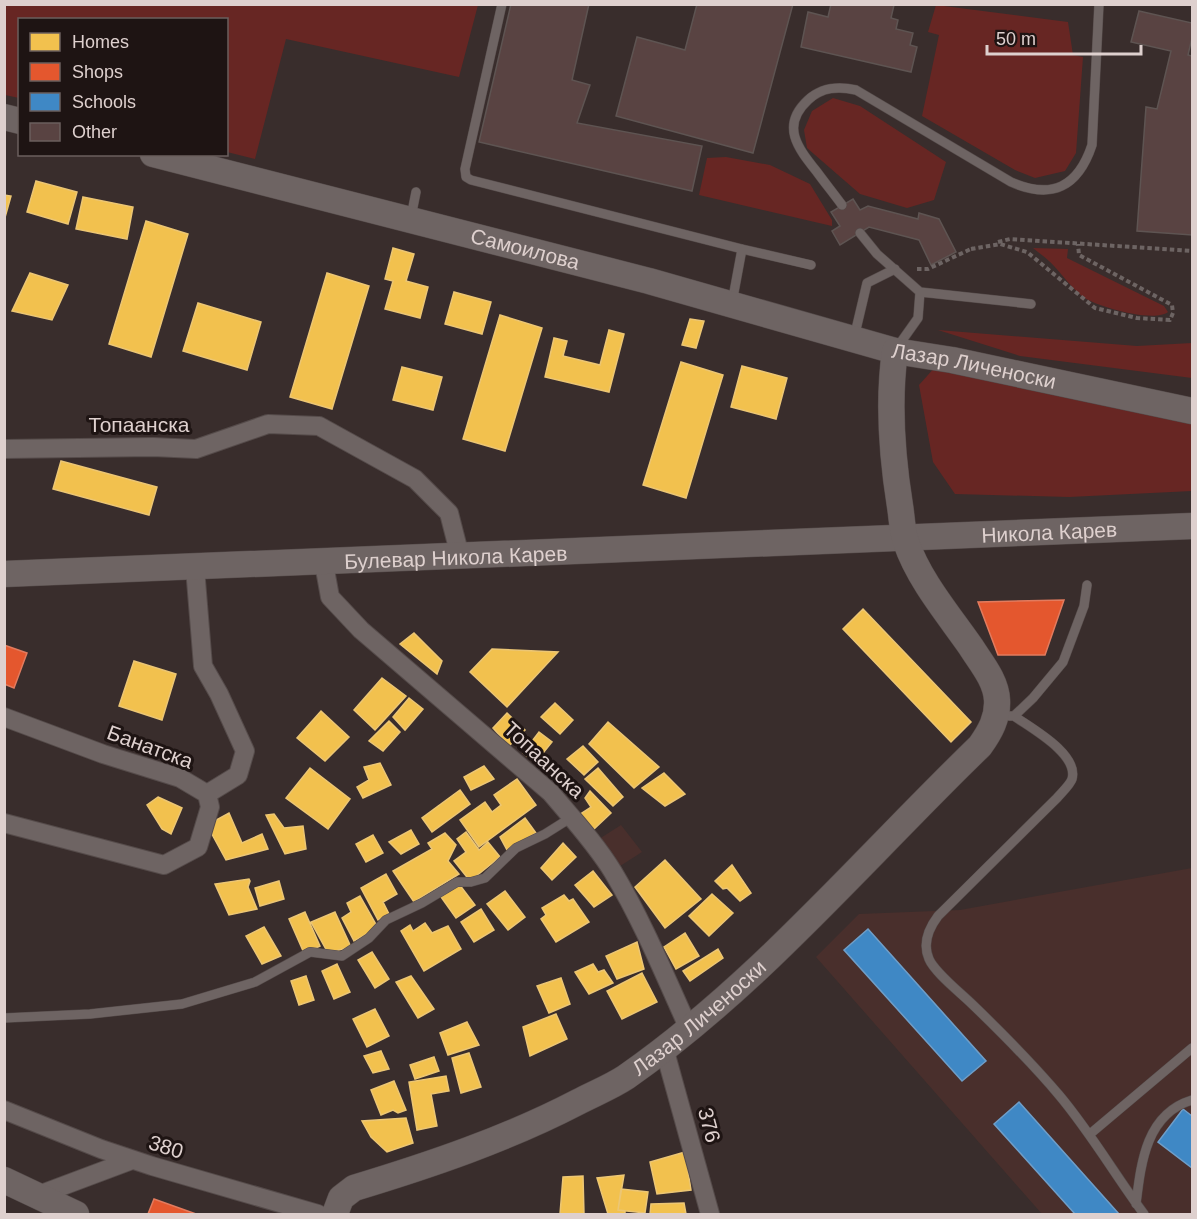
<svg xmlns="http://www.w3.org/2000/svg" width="1197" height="1219" viewBox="0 0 1197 1219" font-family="Helvetica,sans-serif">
  <rect width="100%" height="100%" fill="#392d2c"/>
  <path fill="#492f2c" d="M621,825l21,27 -25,16 -21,-27z
    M1192,868v346h-150l-226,-257 43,-43 101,-4z"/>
  <path fill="#672623" d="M4,5l1,-1 473,1 -19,72 -173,-38 -31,120 -28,-7 -1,-132h-206l-1,78 -14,-3z
    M936,5l132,17 5,33 10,2 -7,96 -11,18 -30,7 -20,-8 -93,-54 17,-81 -11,-3z
    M833,98l27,8 86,56 -12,38 -27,8 -47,-14 -53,-46 -3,-18 8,-19z
    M726,157l44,8 40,19 22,36v6l-133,-31 8,-37z
    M1033,248l35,1 -1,9 97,48 4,6c-14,11 -70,-5 -85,-15 -11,-9 -20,-21 -29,-31 -6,-7 -14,-12 -21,-18z
    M938,330l199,16 55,-3v35l-172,-22z
    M936,366l256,54v71l-123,6 -114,-3 -22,-32 -14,-77z"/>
  <path fill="#f2c14e" stroke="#ecc674" stroke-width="1.5" d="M36,181l41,11 -9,32 -41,-12z
    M4,195l7,1 -7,25z
    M83,197l50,10 -6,32 -51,-10z
    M146,221l42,13 -37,123 -42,-13z
    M393,248l21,6 -8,27 22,6 -8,31 -35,-9 8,-28 -8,-2z
    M30,273l38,12 -16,35 -40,-9z
    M327,273l42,13 -37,123 -42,-12z
    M454,292l37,10 -9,32 -37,-10z
    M198,303l63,19 -14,48 -64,-19z
    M500,315l42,13 -37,123 -42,-12z
    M690,319l14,2 -8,27 -14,-3z
    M609,330l15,4 -15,58 -64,-15 9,-39 13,3 -4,15 37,9z
    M681,362l42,13 -37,123 -43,-13z
    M742,366l45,12 -11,41 -45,-12z
    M402,367l40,10 -9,33 -40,-10z
    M61,461l96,26 -8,28 -96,-26z
    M863,609l108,113 -20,20 -108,-113z
    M414,633l28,28 -5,13 -37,-30z
    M492,649l66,3 -51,55 -37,-35z
    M134,661l42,13 -14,46 -43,-14z
    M382,678l24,18 -31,34 -21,-20z
    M409,698l14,11 -18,21 -12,-13z
    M555,703l18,17 -13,14 -19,-17z
    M321,711l28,26 -24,24 -28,-23z
    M507,713l18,17 -16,16 -16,-18z
    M389,721l11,11 -17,19 -14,-10z
    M608,722l51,45 -25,21 -45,-44z
    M539,732l13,10 -17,21 -12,-10z
    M583,746l15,16 -14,13 -17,-16z
    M380,763l11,22 -28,13 -6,-11 12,-7 -5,-13z
    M484,766l10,13 -23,11 -7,-13z
    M310,768l40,31 -22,30 -42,-31z
    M598,768l25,29 -10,9 -28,-27z
    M664,773l21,21 -20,12 -23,-18z
    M517,779l19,26 -57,42 -19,-27 25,-18 7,10 9,-7 -7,-10z
    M460,790l10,14 -38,28 -10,-14z
    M590,791l21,22 -18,17 -14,-15 12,-8 -6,-9z
    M158,797l24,11 -11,26 -9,-5 -15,-24z
    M229,813l13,30 20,-9 6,15 -42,11 -19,-35z
    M274,814l10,14 19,-2 3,23 -21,5 -19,-39z
    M525,818l11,15 -29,17 -7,-13z
    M411,830l8,14 -18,10 -12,-12z
    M466,832l13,18 9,-8 12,15 -30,24 -16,-20 12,-9 -9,-13z
    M445,833l11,12 -8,16 11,13 -45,28 -21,-31 39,-22 -4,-6z
    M373,835l10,18 -17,9 -10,-18z
    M563,843l13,14 -24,23 -11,-12z
    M665,860l36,39 -36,29 -30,-41z
    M732,865l19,28 -11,8 -13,-13 -4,1 -8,-8z
    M593,871l19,24 -18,12 -19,-22z
    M386,874l11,20 -14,8 6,12 -11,6 -17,-32z
    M249,879l1,2 -2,6 9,22 -28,6 -14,-31z
    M279,881l5,18 -24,7 -5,-18z
    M459,884l16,21 -19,13 -15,-21z
    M505,891l20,26 -17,13 -21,-26z
    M712,894l21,19 -24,23 -20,-20z
    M564,895l5,6 4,-2 16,23 -33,20 -15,-23 5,-4 -4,-7z
    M360,896l18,32 -24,13 -12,-23 9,-6 -4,-9z
    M481,909l13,21 -20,12 -13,-20z
    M305,912l15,34 -16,7 -15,-34z
    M335,912l16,35 -23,6 -17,-31z
    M425,923l7,10 16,-7 13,23 -37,22 -23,-40 9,-6 3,6z
    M264,927l17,29 -19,8 -16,-28z
    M685,933l14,23 -23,13 -12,-22z
    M637,942l7,27 -27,10 -11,-23z
    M718,949l5,9 -33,23 -7,-10z
    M372,952l17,27 -14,9 -17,-28z
    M337,964l13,28 -16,7 -12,-28z
    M593,964l5,8 6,-2 9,13 -24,11 -14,-22z
    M642,973l15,29 -35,17 -15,-28z
    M306,976l8,24 -15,5 -8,-24z
    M411,976l23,33 -16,9 -22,-36z
    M561,978l9,26 -21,9 -12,-27z
    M375,1009l14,27 -22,11 -14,-28z
    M556,1014l11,25 -37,17 -7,-29z
    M467,1022l12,23 -31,10 -8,-22z
    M381,1051l8,18 -16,4 -9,-17z
    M469,1053l12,34 -20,6 -9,-35z
    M434,1057l5,14 -24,8 -5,-14z
    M446,1076l3,15 -18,3 6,32 -20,4 -8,-48z
    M394,1081l12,29 -8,3 -5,-3 -12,5 -10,-25z
    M406,1118l7,25 -26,9 -16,-15 -9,-16z
    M685,1152l6,38 -34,4 -7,-32z
    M624,1175l-6,35 7,1v3h-17l-11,-36z
    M583,1176l1,38h-24l3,-37z
    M621,1189l27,3 -3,21 -27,-3z
    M684,1203l2,11h-36l1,-10z"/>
  <path fill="#e4572e" stroke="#e27b5e" stroke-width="1.5" d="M1064,600l-19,55h-47l-20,-53z
    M4,645l23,8 -13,35 -10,-4z
    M154,1199l42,15h-48z"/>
  <path fill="#3f88c5" stroke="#6f9ec8" stroke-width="1.5" d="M868,929l118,132 -24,20 -118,-131z
    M1019,1102l100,112h-44l-81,-90z
    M1183,1109l9,7v52l-34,-26z"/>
  <path fill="#594342" stroke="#5e5452" stroke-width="1.5" d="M511,4h78l-17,76 18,5 -13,38 125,23 -10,45 -213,-49z
    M697,4h96l-40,149 -137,-37 21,-79 48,13z
    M831,4l63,1 -3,13 7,2 -2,9 17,4 -3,12 7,2 -6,25 -110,-25 7,-35 20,5z
    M1139,11l53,12v15l-4,17 4,1v179l-55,-4 9,-124 11,2 14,-58 -40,-9z
    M853,199l7,11 8,-4 50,13 1,-6 20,6 17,33 -25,13 -12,-25 -50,-13 -29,18 -8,-14 8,-5 -9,-14z"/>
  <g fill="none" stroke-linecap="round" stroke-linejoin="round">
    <defs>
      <path id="lane" d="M502,4l-37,165 1,8 5,3 271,69 69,16
        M842,205c-8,-11 -17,-22 -25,-33 -19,-24 -37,-46 -9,-72 14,-13 30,-14 48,-10l155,92c41,18 67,5 81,-37l7,-141
        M411,217l5,-25
        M860,233l17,21 43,38 -2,26 -22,31
        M920,292l111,12
        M732,303l10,-54
        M854,338l13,-55 28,-14
        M1009,716h5l19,-18 30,-36 21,-56 3,-21
        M1014,716c17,12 65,38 58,63 -2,6 -10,13 -15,19l-119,118c-9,12 -16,27 -9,43 6,14 32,34 44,46 30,29 59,58 86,90 32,38 56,80 85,119
        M4,1018l86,-4 92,-10 73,-22 55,-30 32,4 27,-18 17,-18 36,-17 35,-21h14l14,-4 31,-30 29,-14 27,-17
        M1090,1134l102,-86
        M1136,1204c5,-41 10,-90 56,-104"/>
      <path id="street" d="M4,449l149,-2 43,2 72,-25 51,2 96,53 34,34 11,43
        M324,564l6,33 31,33 190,163c21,25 45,51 62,79 30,50 52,104 76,157
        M195,568l8,98 16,28 26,57 -7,24 -31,19
        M4,717l99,37 77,24 27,16 3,13 -12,40 -34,18 -160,-42
        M664,1048l46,166
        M4,1110l97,39 51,17 166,48
        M36,1196l96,-36"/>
      <g id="secondary">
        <path d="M4,117l16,4"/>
        <path id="s1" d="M153,154l496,127 246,70 57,9 240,51"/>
        <path id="s2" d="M4,574c397,-13 793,-29 1188,-48"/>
        <path d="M4,1180l72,34"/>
        <path id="s3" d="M335,1214l6,-16 13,-10c76,-23 153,-49 224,-86 15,-8 33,-15 48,-25 133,-93 238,-219 354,-331 10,-14 18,-28 17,-46 -1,-20 -16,-37 -26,-53 -23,-33 -52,-67 -65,-105 -4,-11 -4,-24 -6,-36 -8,-50 -12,-105 -5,-155"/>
      </g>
    </defs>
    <use href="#lane" stroke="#554b4a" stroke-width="10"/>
    <use href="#street" stroke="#554b4a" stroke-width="20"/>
    <use href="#secondary" stroke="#554b4a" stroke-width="27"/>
    <path stroke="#6d6463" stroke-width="4" stroke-dasharray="4.5 3" stroke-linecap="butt" d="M998,242l12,-3 182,12
      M971,249l29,-5 27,8 68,56 42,10 33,2 3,-7 -1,-8 -93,-50 -1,-11
      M917,269h11l45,-21"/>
    <use href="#lane" stroke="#6e6463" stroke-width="9"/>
    <use href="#street" stroke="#6e6463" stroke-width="18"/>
    <use href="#secondary" stroke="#6e6463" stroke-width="26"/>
  </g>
  <g text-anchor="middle" stroke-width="6" stroke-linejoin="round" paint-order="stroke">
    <g font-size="21" fill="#ded0ce" stroke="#1e1413">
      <text dy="7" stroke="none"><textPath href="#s1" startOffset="384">Самоилова</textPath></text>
      <text dy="7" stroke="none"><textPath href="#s1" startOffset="848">Лазар Личеноски</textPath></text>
      <text x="139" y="432">Топаанска</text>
      <text dy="7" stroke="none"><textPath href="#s2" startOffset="1046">Никола Карев</textPath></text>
      <text dy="7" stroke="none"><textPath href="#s2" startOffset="452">Булевар Никола Карев</textPath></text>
      <text transform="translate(150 747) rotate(20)" y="7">Банатска</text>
      <text transform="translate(544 760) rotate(43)" y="7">Топаанска</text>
      <text dy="7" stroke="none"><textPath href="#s3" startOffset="422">Лазар Личеноски</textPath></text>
      <text transform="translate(709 1125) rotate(75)" y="7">376</text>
      <text transform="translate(166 1147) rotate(17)" y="7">380</text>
    </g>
  </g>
  <rect width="1197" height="1219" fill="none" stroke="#ded0ce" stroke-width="12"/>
  <rect x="18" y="18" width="210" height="138" fill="#1e1413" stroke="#6b5f5e" stroke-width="1.5"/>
  <rect x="30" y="33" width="30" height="18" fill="#f2c14e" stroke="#6b5f5e" stroke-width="1.5"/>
  <text x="72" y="48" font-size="18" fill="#ded0ce">Homes</text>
  <rect x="30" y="63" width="30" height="18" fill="#e4572e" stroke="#6b5f5e" stroke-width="1.5"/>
  <text x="72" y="78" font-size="18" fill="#ded0ce">Shops</text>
  <rect x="30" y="93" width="30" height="18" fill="#3f88c5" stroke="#6b5f5e" stroke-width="1.5"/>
  <text x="72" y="108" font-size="18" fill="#ded0ce">Schools</text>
  <rect x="30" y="123" width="30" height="18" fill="#594342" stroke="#6b5f5e" stroke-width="1.5"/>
  <text x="72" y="138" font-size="18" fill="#ded0ce">Other</text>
  <path d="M987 45v9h154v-9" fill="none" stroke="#ded0ce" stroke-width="3"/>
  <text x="996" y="45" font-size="18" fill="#ded0ce" stroke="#1e1413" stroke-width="4.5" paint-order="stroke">50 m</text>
</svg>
